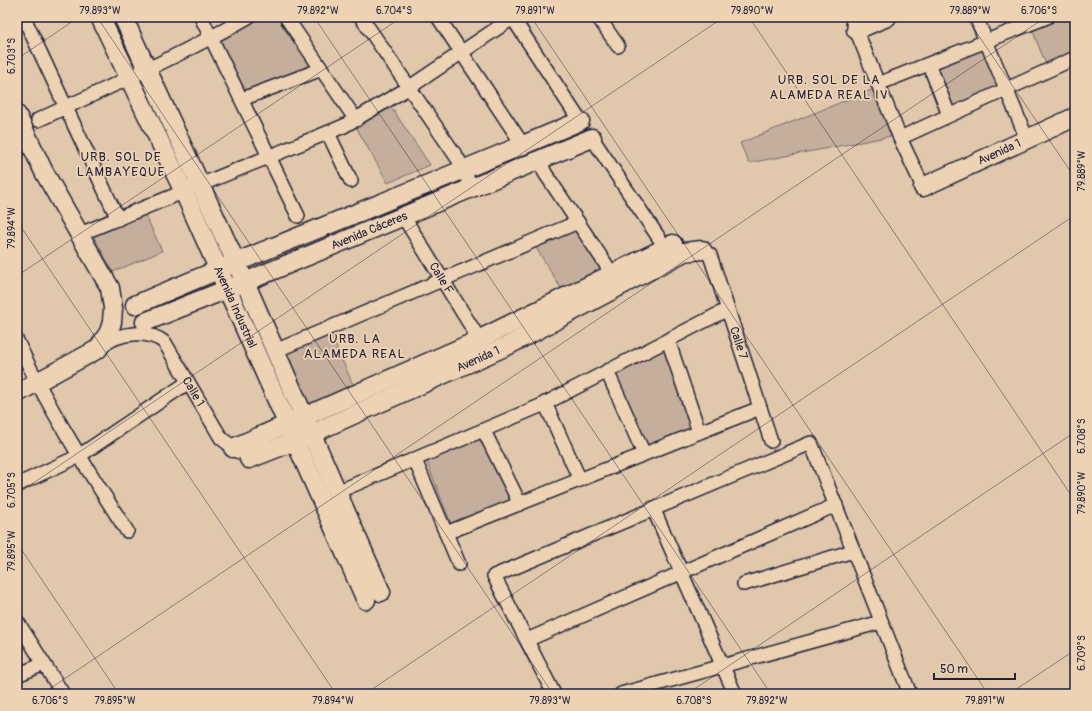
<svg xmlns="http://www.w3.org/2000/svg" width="1092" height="711" viewBox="0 0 1092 711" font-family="Pangolin,sans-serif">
  <rect width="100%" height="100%" fill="#e1c8ad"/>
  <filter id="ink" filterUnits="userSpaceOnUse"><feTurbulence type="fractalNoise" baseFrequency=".025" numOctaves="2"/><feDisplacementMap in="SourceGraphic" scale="8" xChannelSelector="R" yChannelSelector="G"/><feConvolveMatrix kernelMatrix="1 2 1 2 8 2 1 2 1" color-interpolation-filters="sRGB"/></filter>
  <g filter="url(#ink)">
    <path fill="#c5af9c" stroke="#74686c" d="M263,17h17l35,50 -71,27 -25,-52z
      M1055,17h20v38l-28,12 -16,-40z
      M983,45l18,43 -51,23 -18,-46z
      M874,89l18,47 -143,27 -9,-20z
      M391,107l39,58 -42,18 -32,-56z
      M145,214l17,37 -49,21 -20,-37z
      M577,228l30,45 -42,22 -30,-49z
      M330,333l25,56 -50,21 -24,-55z
      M665,346l27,83 -45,19 -35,-75z
      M483,438l28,65 -59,23 -26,-66z"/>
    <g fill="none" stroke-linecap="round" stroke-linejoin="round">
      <defs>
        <g id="street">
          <path d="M201,17l97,199"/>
          <path d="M286,17l70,103"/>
          <path d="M361,17l97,142 14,29"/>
          <path d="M438,17l85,128"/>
          <path d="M512,17l68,104"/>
          <path d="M598,17l20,29"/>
          <path d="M851,17l49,121 23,49"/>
          <path d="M976,17l51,122"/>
          <path d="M26,22l92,197"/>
          <path d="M929,64l20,51"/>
          <path d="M878,84l169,-67"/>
          <path d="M242,99l80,-30"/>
          <path d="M38,120c71,-33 142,-64 210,-103"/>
          <path d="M328,133l23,48"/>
          <path d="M592,138l69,103"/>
          <path d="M900,138l175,-80"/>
          <path d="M539,159l6,14 64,96"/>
          <path id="s1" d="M403,216l76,123"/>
          <path d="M80,234l264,-108 66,-39 104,-70"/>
          <path id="s2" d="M702,250l8,5 61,186"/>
          <path d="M668,340l31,92"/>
          <path d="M17,341c31,67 70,128 110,190"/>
          <path id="s3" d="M102,346c17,-14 46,-17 63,-3l56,95 18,14"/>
          <path d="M275,351l303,-129"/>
          <path d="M607,371l37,83"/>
          <path d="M545,403l35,77"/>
          <path d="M484,431l36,73"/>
          <path d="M415,460l44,104"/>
          <path d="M17,485l62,-29 108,-73"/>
          <path d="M337,492l203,-86 188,-97"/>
          <path d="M653,508l82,186"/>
          <path d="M446,533l314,-125"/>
          <path d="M744,584l109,-33"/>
          <path d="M17,621l46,73"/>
          <path d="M527,640l309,-135"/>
          <path d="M17,675l27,-11"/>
          <path d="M554,694l-60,-118 317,-133 99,251"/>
          <path d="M621,694l260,-72"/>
        </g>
        <g id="secondary">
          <path id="s4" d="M100,17l84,175 182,408"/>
          <path d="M123,17l122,265 136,310"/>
          <path d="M856,30l31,-13"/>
          <path d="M17,115l27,57 66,116 3,20 -1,14 -3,10 -11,17 -81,44"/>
          <path id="s5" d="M923,187l152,-70"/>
          <path d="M135,305c148,-64 298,-121 445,-184"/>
          <path id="s6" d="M145,322l100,-40 347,-144"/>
          <path d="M233,448l239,-105 201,-99"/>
          <path id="s7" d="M249,459l46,-18 214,-96 175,-93 18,-2"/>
        </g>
      </defs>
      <use href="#street" stroke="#22223b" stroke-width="16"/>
      <use href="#secondary" stroke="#22223b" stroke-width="21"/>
      <use href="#street" stroke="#edd2b4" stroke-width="13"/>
      <use href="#secondary" stroke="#edd2b4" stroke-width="18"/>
    </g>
  </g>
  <path fill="none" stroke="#22223b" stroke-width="1" stroke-opacity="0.45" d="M97,17l456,677M314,17l457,677M531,17l457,677M749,17l326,484M966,17l109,161M17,59l62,-42M17,221l319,473M17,276l385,-259M17,494l707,-477M17,543l102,151M42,694l1004,-677M365,694l710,-479M687,694l388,-262M1009,694l66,-44"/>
  <g text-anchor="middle" stroke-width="3.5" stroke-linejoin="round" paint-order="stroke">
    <g font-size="12" fill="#22223b" stroke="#edd2b4">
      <text dy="4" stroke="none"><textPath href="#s5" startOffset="84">Avenida 1</textPath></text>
      <text dy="4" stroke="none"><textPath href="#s6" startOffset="242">Avenida Cáceres</textPath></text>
      <text dy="4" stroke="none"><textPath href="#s1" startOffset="73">Calle F</textPath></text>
      <text dy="4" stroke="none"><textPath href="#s4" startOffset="320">Avenida Industrial</textPath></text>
      <text dy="4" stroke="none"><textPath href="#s2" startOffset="102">Calle 7</textPath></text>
      <text dy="4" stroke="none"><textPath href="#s7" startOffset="250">Avenida 1</textPath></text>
      <text dy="4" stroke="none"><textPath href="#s3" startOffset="124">Calle 1</textPath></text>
    </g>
    <g font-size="13" letter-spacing="1" fill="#22223b" stroke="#edd2b4">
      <text x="829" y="84">URB. SOL DE LA<tspan x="829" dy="15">ALAMEDA REAL IV</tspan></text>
      <text x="121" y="161">URB. SOL DE<tspan x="121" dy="15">LAMBAYEQUE</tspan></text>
      <text x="355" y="343">URB. LA<tspan x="355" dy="15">ALAMEDA REAL</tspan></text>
    </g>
  </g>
  <rect width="1092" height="711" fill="none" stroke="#edd2b4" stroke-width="44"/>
  <path d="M934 673v6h81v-6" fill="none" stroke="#22223b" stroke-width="2"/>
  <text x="940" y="673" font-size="12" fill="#22223b" stroke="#edd2b4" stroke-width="3" paint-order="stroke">50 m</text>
  <rect x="22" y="22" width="1048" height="667" fill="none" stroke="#22223b" stroke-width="1.5"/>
  <g font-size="10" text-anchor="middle" fill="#22223b">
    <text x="100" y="14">79.893°W</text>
    <text x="318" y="14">79.892°W</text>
    <text x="394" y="14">6.704°S</text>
    <text x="535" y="14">79.891°W</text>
    <text x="752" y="14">79.890°W</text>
    <text x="970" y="14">79.889°W</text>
    <text x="1039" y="14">6.706°S</text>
    <text transform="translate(11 56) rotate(-90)" y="4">6.703°S</text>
    <text transform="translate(1081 171) rotate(-90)" y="4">79.889°W</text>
    <text transform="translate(11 228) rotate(-90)" y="4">79.894°W</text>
    <text transform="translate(1081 436) rotate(-90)" y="4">6.708°S</text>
    <text transform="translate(11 490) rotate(-90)" y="4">6.705°S</text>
    <text transform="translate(1081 493) rotate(-90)" y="4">79.890°W</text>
    <text transform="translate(11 551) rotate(-90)" y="4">79.895°W</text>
    <text transform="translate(1081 653) rotate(-90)" y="4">6.709°S</text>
    <text x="50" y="704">6.706°S</text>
    <text x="115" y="704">79.895°W</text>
    <text x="333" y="704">79.894°W</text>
    <text x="550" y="704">79.893°W</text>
    <text x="694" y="704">6.708°S</text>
    <text x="767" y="704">79.892°W</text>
    <text x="985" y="704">79.891°W</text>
  </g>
</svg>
